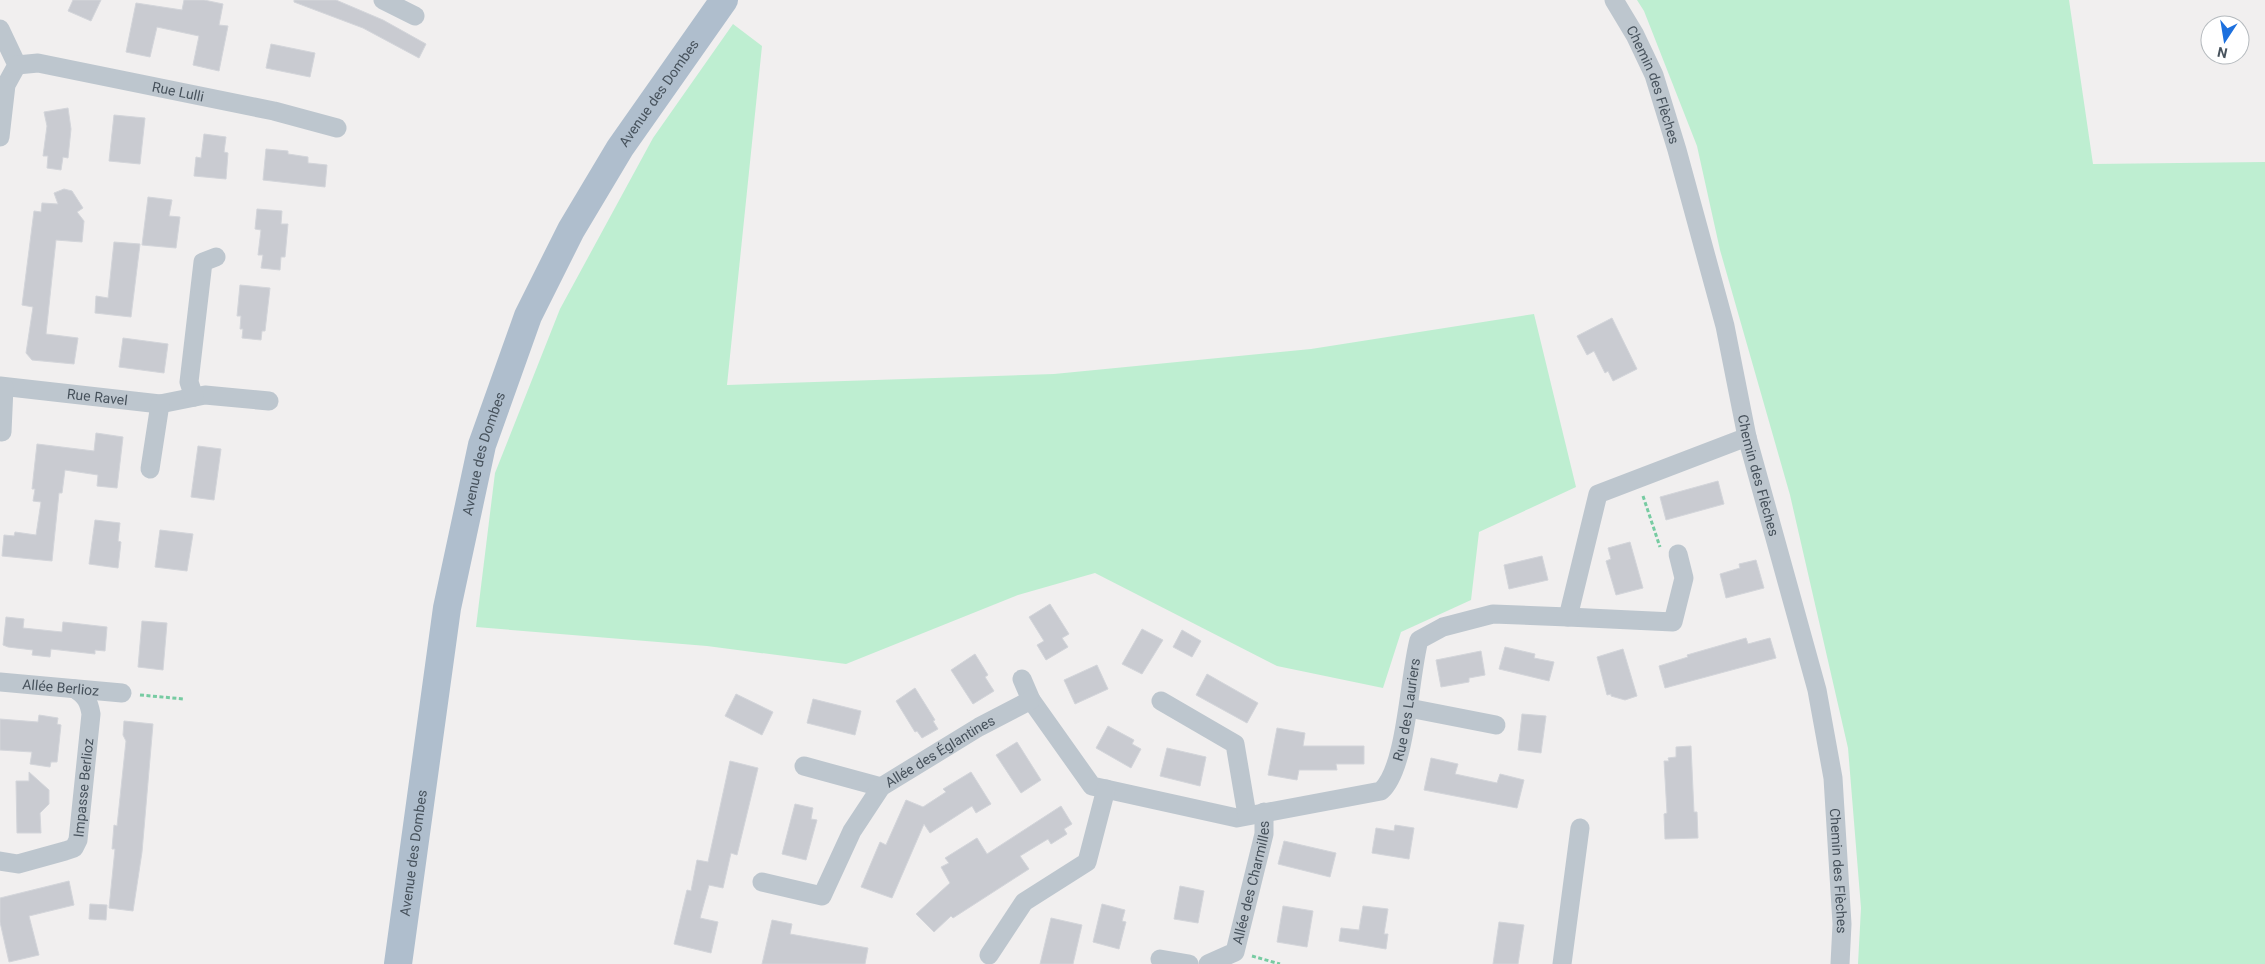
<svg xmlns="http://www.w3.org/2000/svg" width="2265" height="964" viewBox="0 0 2265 964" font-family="Roboto,sans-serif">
  <rect width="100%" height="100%" fill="#f1efef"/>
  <path fill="#beeed1" d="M1637,0h432l24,164 172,-2v802h-407l3,-56 -13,-160 -58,-253 -70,-245 -23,-104 -53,-135z
    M733,24l29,22 -35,339 327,-11 257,-25 223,-35 42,173 -97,45 -8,68 -70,32 -18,56 -106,-22 -182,-93 -77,22 -172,69 -139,-18 -231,-19 19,-154 65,-164 93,-171z"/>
  <path fill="#c9cbd1" stroke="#d3d5da" d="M73,0h28l-10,21 -23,-10z
    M184,0h20l19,4 -4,21 9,1 -9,45 -26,-6 6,-29 -42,-9 -7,30 -24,-5 10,-49 46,7z
    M294,0h42l47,20 43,24 -7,14 -56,-30 -69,-26z
    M271,44l44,9 -5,24 -44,-9z
    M68,108l3,21 -3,29 -5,-1 -2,13 -14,-2 1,-12h-5l4,-30 -3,-14z
    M114,115l31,3 -5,46 -31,-3z
    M204,134l22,3 -2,15 4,1 -2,26 -32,-3 2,-19 5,1z
    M266,149l22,2v3l20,3v6l19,2 -2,22 -62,-7z
    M64,189l8,2 11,17 -6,4 7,9 -2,21 -26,-2 -10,94 32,4 -4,26 -42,-4 -6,-7 7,-46 -11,-2 12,-94 7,1 1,-9 16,1 -4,-11z
    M148,197l24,3 -3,16 11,1 -4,31 -34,-3z
    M257,209l25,2 -1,13h7l-3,33h-4l-1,13 -19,-2 2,-13h-5l3,-25 -6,-1z
    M114,242l26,2 -9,73 -36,-4 1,-17 12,2z
    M240,285l30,3 -5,43h-3l-1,9 -19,-2 1,-9h-3l1,-13h-4z
    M1612,318l25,51 -24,12 -5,-10 -3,2 -11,-22 -7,4 -10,-19z
    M123,338l45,6 -4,29 -45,-6z
    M96,433l27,4 -6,51 -20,-2 1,-11 -33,-5 -3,23h-3l-7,68 -50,-5 2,-21 10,1 1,-4 21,3 5,-33 -8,-1 2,-12h-3l5,-45 57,7z
    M198,446l23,3 -7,51 -23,-3z
    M1718,481l6,23 -58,16 -6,-23z
    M95,520l25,3 -2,18 3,1 -3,26 -29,-4z
    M160,530l33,4 -6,37 -32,-4z
    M1630,542l13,46 -27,7 -10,-34 5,-2 -3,-11z
    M1542,556l6,24 -39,9 -5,-24z
    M1756,560l8,28 -38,10 -6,-24 20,-6 -1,-4z
    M1050,604l19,30 -7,4 6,9 -22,13 -9,-15 7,-4 -15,-24z
    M6,617l18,2 -1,9 39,4 1,-10 44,5 -2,24 -10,-1v4l-44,-5 -1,8 -18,-2 1,-5 -25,-3 -5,-2z
    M142,621l25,2 -4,47 -25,-3z
    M1142,629l21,11 -21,34 -20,-10z
    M1182,630l19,11 -9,16 -19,-10z
    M1746,638l2,6 22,-6 6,20 -111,30 -6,-22 29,-9 -1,-2z
    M1505,647l30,7 -1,4 20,4 -5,19 -50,-12z
    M1623,649l14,47 -12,4 -14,-4v-2l-4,1 -10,-38z
    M1481,651l4,24 -16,3v4l-28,5 -5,-27z
    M975,654l13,21 -3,2 9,14 -21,13 -22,-34z
    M1097,665l11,24 -33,15 -11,-24z
    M1207,674l51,29 -11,20 -51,-28z
    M915,688l20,32 -2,1 5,8 -16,9 -5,-7 -2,1 -19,-31z
    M736,694l37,18 -11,23 -37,-19z
    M813,699l48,12 -6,24 -48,-12z
    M1522,714l24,2 -5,37 -23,-3z
    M39,715l19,3 -1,6 4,1 -4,37h-6l-1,5 -20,-3 2,-12 -32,-2v-31l38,3z
    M124,721l29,3 -11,128 -9,59 -24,-3 6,-59h-3l2,-24 3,1 9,-85 -3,-6z
    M1108,726l26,14 -2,4 9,5 -10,19 -35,-20z
    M1277,728l28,5 -2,13h61v18h-28l1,6h-38l-2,10 -29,-5z
    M1017,742l24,38 -20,13 -25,-38z
    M1691,746l3,66h3l1,26 -33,1 -1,-25 3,-1 -3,-52h5l-1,-3 8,-1v-10z
    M1167,748l39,9 -6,29 -40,-10z
    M1431,758l27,6 -3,10 42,9 3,-9 24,6 -7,28 -93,-18z
    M730,761l28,7 -21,87 -6,-2 -8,35 -14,-3 -9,33 18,4 -7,31 -37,-9 13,-54 4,1 6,-31 11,2z
    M29,772l20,18v14l-9,9 1,20h-24l-1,-52h13z
    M971,772l20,32 -15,9 -4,-7 -42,27 -6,-9 -32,74 -31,-11 19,-45 6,3 20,-45 17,7 23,-15 -3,-3z
    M795,804l18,4 -2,11 6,1 -11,40 -24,-6z
    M1061,806l11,18 -8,5 3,5 -16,10 -3,-5 -28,17 9,13 -76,49 -2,-2 -17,16 -18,-18 34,-31 -9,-16 8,-4 -4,-5 32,-20 10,16z
    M1395,825l19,3 -5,31 -37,-6 4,-25 18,3z
    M1284,841l52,12 -6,24 -52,-13z
    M69,881l5,24 -45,11 10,39 -30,7 -9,-40v-24z
    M1180,886l24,5 -6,32 -24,-4z
    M90,904l17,1 -1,15 -17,-1z
    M1102,904l23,6 -3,11 4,1 -7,27 -26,-7z
    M1283,906l30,5 -6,36 -30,-5z
    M1363,906l25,3 -4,25h4l-2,15 -47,-8 2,-13 18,2z
    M1051,918l31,7 -9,39h-33z
    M772,920l20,4 -2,10 78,14 -3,16h-103z
    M1499,922l25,3 -6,39h-25z"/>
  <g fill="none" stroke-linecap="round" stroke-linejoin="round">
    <path stroke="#77cba2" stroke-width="3" stroke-dasharray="4 2.5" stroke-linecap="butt" d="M1643,496l17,51
      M140,695l44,4
      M1252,956l28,8"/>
    <g stroke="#bdc6ce" stroke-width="19">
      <path d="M383,0l32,16"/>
      <path id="s1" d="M1614,0l21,35 19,40 23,75 48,176 22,111 70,253 16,88 9,146 -2,40"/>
      <path d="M0,29l17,36 -11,20 -6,52"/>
      <path id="s2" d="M17,65l21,-2 236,48 63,17"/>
      <path id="s3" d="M0,386l160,18 45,-9 64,6"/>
      <path d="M194,397l-5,-15 14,-120 13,-5"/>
      <path d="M2,432l2,-45"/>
      <path d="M150,469l10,-65"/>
      <path d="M1568,617l105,5 11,-44 -6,-24"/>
      <path id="s4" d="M1022,679l9,21 61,86 145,32 144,-27c26,-23 28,-115 38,-151l24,-13 50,-13 75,3 30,-123 149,-57"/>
      <path id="s5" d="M0,682l122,11"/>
      <path d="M1161,701l74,43 12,71"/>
      <path d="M1409,708l87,17"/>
      <path d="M804,766l77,21"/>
      <path id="s6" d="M0,861l18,3 47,-13 9,-3 4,-8 13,-126c-2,-12 -5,-18 -16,-25"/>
      <path id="s7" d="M762,882l60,14 30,-65 29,-44 98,-60 52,-27"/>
      <path d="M989,955l35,-53 63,-40 19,-73"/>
      <path d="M1160,959l29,5"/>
      <path id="s8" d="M1208,964l27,-12 29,-118v-22"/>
      <path d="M1562,964l18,-136"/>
    </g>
    <path stroke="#afbecd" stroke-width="28" id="s9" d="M398,964l49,-356 35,-163 46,-129 43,-86 49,-82 104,-148"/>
  </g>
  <g text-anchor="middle" stroke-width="4.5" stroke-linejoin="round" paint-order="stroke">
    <g font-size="14" fill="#47525c" stroke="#fff">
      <text dy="5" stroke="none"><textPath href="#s1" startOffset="94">Chemin des Flèches</textPath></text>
      <text dy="5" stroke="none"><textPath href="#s2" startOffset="164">Rue Lulli</textPath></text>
      <text dy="5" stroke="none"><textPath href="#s9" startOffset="922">Avenue des Dombes</textPath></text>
      <text dy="5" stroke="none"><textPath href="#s3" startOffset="98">Rue Ravel</textPath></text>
      <text dy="5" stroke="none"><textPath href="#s9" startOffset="518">Avenue des Dombes</textPath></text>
      <text dy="5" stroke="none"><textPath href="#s1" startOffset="499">Chemin des Flèches</textPath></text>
      <text dy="5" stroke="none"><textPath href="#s5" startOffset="61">Allée Berlioz</textPath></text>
      <text dy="5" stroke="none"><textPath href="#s4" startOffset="510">Rue des Lauriers</textPath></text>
      <text dy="5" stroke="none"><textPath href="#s7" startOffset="255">Allée des Églantines</textPath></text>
      <text dy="5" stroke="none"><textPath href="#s6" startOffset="138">Impasse Berlioz</textPath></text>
      <text dy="5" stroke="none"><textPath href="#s9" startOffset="112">Avenue des Dombes</textPath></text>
      <text dy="5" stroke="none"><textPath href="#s1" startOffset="904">Chemin des Flèches</textPath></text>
      <text dy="5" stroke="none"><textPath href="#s8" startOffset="101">Allée des Charmilles</textPath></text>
    </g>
  </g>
  <g transform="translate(2225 40) rotate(192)"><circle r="24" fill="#ffffff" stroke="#b5babe"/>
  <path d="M0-4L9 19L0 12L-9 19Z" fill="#1d70de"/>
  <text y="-8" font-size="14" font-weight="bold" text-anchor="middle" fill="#47525c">N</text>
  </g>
</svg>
